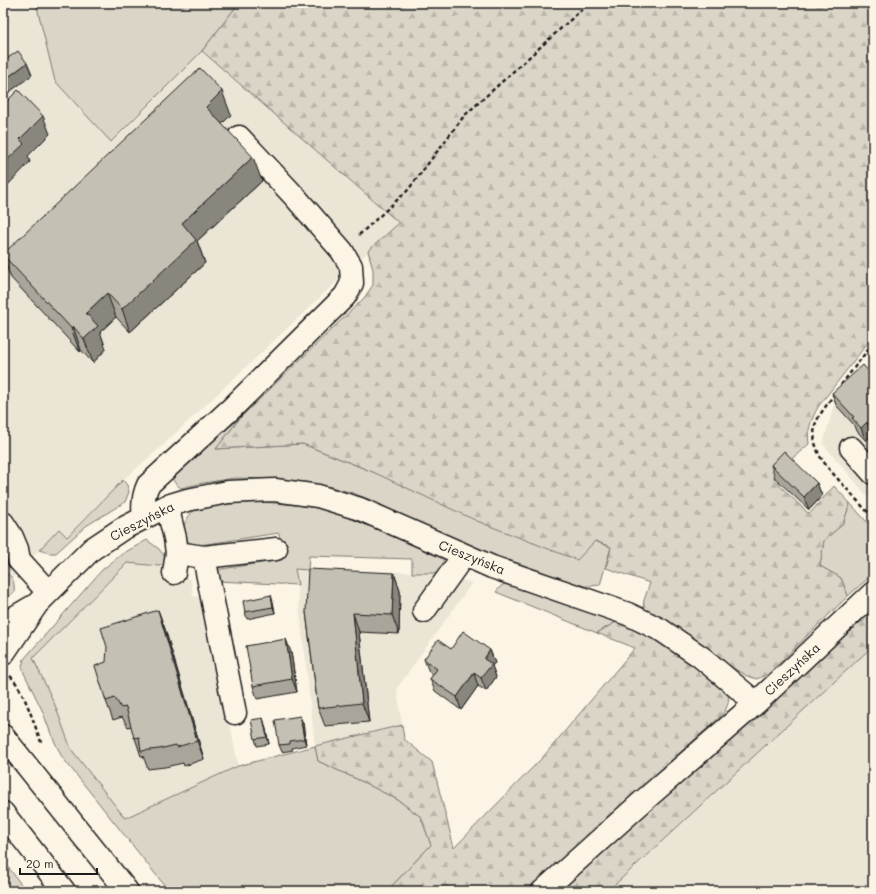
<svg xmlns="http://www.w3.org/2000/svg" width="876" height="894" viewBox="0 0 876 894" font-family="Mali,sans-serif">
  <defs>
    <pattern id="forest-firs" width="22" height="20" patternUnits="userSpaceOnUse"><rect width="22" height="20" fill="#dbd5c8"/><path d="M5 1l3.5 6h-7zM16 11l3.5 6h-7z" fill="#bbb6ab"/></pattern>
  </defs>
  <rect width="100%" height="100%" fill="#fcf5e5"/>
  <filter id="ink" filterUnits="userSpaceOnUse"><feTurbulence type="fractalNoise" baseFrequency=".025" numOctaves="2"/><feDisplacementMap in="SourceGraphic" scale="8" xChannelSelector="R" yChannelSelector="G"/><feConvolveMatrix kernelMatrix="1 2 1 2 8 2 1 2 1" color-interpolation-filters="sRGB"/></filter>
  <g filter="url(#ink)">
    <path fill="#ebe5d6" d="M3,3h33l19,78 57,61 90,-91 197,172 -238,224 -38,33 -57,57 -7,-7 -47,48 -5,-5 -4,-1v-322l5,-5 -5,-6z
      M873,365v138l-50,-59 10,-36z
      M127,563l32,3 32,14 2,16 13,3 32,167 -113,52 -54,-69 -16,-44 -22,-47z
      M295,569l145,4 32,10 -75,105 5,37 -87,21z
      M873,646v245h-265z"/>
    <path fill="#dbd5c8" stroke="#7c7872" d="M36,3h203l-37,48 -91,91 -56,-61z
      M240,418l-24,31 87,-5 70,28 222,69 16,6 -11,38 -22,2 -77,-28 -93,-39 -30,-17 -25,-10 -22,-6 -26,-5 -34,-3 -36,-1 -32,5 -22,5c-6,-4 -9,-7 -9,-14z
      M123,480l4,5 2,7 -4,10 -39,24 -30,27h-7l-10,-3 20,-21 8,8z
      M261,502c22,2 44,3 65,8 39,11 79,31 117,47v9l-3,7h-28v-14l-103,-3 -1,14 -13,-1 3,16 -81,-4 -2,-11 66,-10 -2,-27 -79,12c-19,-1 -21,-15 -11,-29 0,0 3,-4 4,-5 2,-1 6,-1 9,-2 19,-5 39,-6 59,-7z
      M850,503l23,26v45l-25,22 -7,-18 -21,-12 4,-26 19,-16z
      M147,540l12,9 7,9c0,5 -2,7 -7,8l-32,-3 -94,95 22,47 16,44 54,69 113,-52 77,-20 3,15 45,21 35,18 23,17 10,28 -44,46h-218l-107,-134 -11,-23 -9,-24 -18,-37 -2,-7 2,-7 78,-89 20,-16z
      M3,572c10,3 12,11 11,20l-11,9z
      M507,583l109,39 -19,11 -101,-41 5,-6z
      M3,860l23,31h-23z"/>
    <path fill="url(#forest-firs)" stroke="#7c7872" d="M239,3h634v333l-55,71c-7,13 -11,23 -9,37l-21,18 -14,15v3l34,33 3,-1 23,-26 16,17 -7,21 -19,16 -4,26 21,12 7,18 -80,78 -11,5 -10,-3 -19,-11 -21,-16 -64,-40 1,-9 6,-17 -44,-15 5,-21 -16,-6 -18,19 -100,-39 -104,-49 -70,-28 -87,5 24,-31 124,-120 9,-13v-15l-5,-19 31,-28 -197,-172z
      M873,615v31l-265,245h-50l293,-263z
      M616,622c38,14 62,28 92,54 6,5 17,12 20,19 2,8 -2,14 -6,20l-196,176h-139l44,-46 -10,-28 -23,-17 -35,-18 -45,-21 -3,-15 87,-21 2,14 28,23 22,86 89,-91 92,-109 -38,-15z"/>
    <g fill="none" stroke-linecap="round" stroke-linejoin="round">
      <defs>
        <path id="minor" d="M851,448l22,25
          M167,506l8,32 2,15 -3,20
          M144,517c-2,-12 -1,-21 4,-32l85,-78 112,-111 7,-13 -1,-17 -9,-15 -46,-53 -57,-61
          M3,523l9,14 5,12 2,11 29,32
          M177,553l27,4 72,-8
          M204,557l31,156
          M424,611l40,-56
          M3,624l29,-17
          M3,654l34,-50 55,-55 30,-20 45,-23 20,-6 41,-8 47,-2 43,6 42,13 132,58 136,47 33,16 40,27 55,46
          M543,891l99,-89 114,-99 117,-110"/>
        <path id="major" d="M3,736l124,155
          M3,813l61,78"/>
      </defs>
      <use href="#minor" stroke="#1c1c1c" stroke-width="25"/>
      <use href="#major" stroke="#1c1c1c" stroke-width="25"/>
      <path stroke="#1c1c1c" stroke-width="2.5" stroke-dasharray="4 3" stroke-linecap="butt" d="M359,235l49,-45 56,-74 125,-113
        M841,385l32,-42
        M835,393l-16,23 -4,9 -1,9 1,9 4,12 9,13 45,50
        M10,676c14,13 24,48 31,66"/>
      <use href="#minor" stroke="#fcf5e5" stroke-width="22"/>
      <use href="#major" stroke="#fcf5e5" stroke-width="22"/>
    </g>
    <path fill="#a9a59a" stroke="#1c1c1c" d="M231,115l-9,9 40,57 -65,60 8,22 -75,69 -14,-15 -16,15 6,17 -13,14 -12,-13 -1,2 -69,-74 -8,-22v-2z
      M873,376v60l-1,-1 -6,6 -9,-10 -2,-5 -19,-21 -4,-12z
      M771,465l46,18 5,13 -13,14 -34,-32z
      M394,573l6,18 -1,43 -40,-2 10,90 -44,4 -7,-18 -12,-96z
      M273,602l2,11 -28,6 -2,-7z
      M158,610l7,19 39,130 -20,7 -1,-3 -18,4 -17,2 -5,-13h-2l-10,-30 -3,1 -6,-10 -9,3 -7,-19v-39z
      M451,649l39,1 5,13 -3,3 4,11 -10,14 -8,-5 -17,24 -26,-19 -5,-12 3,-4 -4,-3 -5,-13z
      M291,652l6,40 -40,7 -4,-13z
      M303,723l3,22 -14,3 1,2 -11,2 -3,-7z
      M265,725l4,19 -12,2 -2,-7z"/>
    <path fill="#89867d" stroke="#1c1c1c" d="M27,63l5,12 -29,22v-16z
      M222,91l9,24 -16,16 -9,-24z
      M43,116l7,18 -22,22 2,6 -27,28v-26l17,-25z
      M253,157l9,24 -65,60 8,22 -75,69 -8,-23 60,-86z
      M107,293l9,24 -16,15 6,17 -13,14 -9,-24 2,-26z
      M73,326l8,24 -1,2 -9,-24z
      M867,422l5,13 -6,6 -5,-13z
      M817,483l5,13 -13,14 -5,-13z
      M3,498l3,9 -3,3z
      M394,573l6,18 -1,43 -7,-19z
      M271,595l2,7 2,11 -2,-6z
      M158,610l7,19 39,130 -7,-18z
      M353,613l6,19 10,90 -7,-19z
      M286,639l5,13 6,40 -5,-13z
      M490,650l5,13 -3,3 4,11 -10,14 -5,-13 3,-19z
      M474,673l4,13 -17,24 -4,-13z
      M300,716l3,7 3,22 -2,-6z
      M263,718l2,7 4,19 -2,-7z"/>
    <path fill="#c4c0b3" stroke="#1c1c1c" d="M3,50l5,8 10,-7 9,12 -24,18z
      M200,68l22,23 -16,16 47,50 -71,66 14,17 -74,69 -15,-16 -21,20 12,13 -14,13 -11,-13 -2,2 -68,-73v-1z
      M18,90l25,26 -23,23 4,5 -21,20v-59z
      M863,365l10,11v53l-6,-7 -6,6 -9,-10 2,-1 -22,-24z
      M784,451l33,32 -13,14 -33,-32z
      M308,569l86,4 -2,42 -39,-2 9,90 -44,5 -12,-96z
      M271,595l2,12 -28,5 -2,-11z
      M158,610l39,131 -20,6 -1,-2 -17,4 -18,2 -2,-14 -5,1 -8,-31 -5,1 -6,-10 -9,3 -11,-35 11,-4 1,-15 -6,-19z
      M463,631l27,19 -6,9 8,5 -11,14 -7,-5 -17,24 -27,-18 7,-10 -13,-10 14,-19 13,9z
      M286,639l6,40 -39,7 -7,-40z
      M300,716l4,23 -14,2v3l-11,1 -4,-25z
      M263,718l4,19 -12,2 -4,-19z"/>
  </g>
  <g text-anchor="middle" stroke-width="4" stroke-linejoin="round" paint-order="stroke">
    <g font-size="13" fill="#1c1c1c" stroke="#fcf5e5">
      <text transform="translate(142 521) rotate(-27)" y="5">Cieszyńska</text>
      <text transform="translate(472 557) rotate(22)" y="5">Cieszyńska</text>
      <text transform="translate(792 669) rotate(-43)" y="5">Cieszyńska</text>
    </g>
  </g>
  <rect width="876" height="894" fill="none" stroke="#fcf5e5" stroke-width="16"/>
  <rect x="8" y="8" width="860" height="878" fill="none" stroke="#1c1c1c" stroke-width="1.5" filter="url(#ink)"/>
  <path d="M20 868v6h77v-6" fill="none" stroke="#1c1c1c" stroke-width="2"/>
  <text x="26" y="868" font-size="12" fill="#1c1c1c" stroke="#fcf5e5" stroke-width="3" paint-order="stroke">20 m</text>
</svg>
